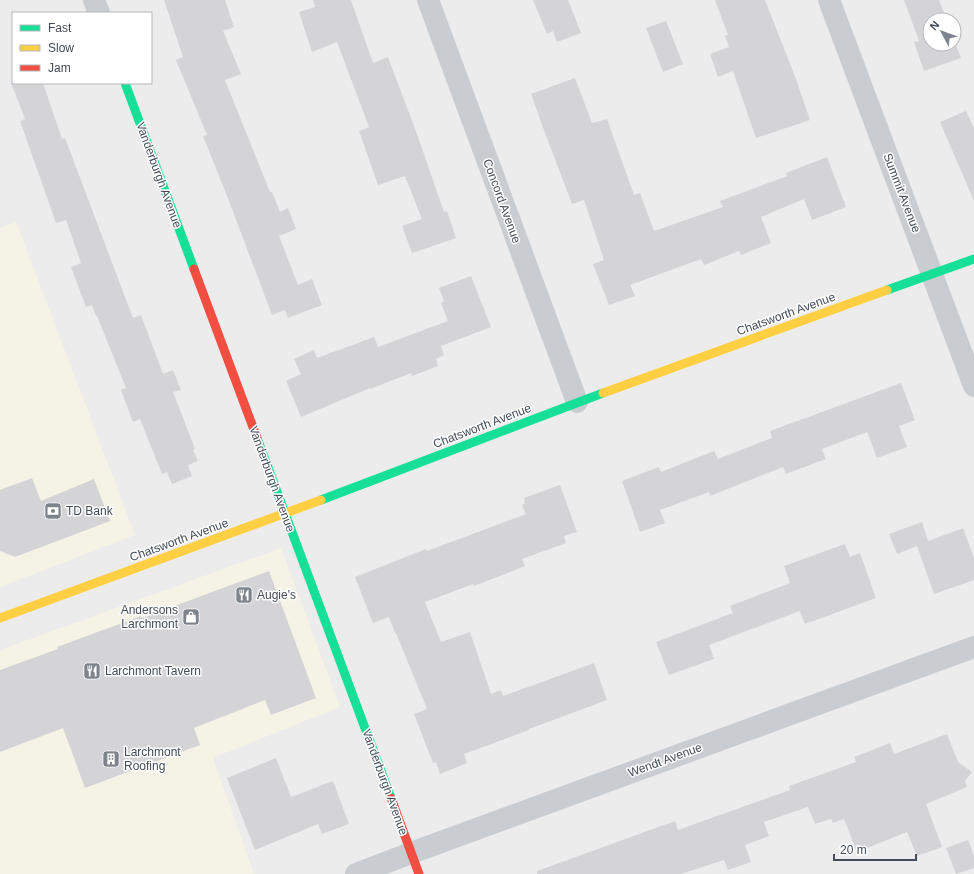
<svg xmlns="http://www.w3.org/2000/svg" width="974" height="874" viewBox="0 0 974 874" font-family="Arial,sans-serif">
  <rect width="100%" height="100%" fill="#edecec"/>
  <path fill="#f5f2e6" d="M16,222l119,313 -135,52v-359z
    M281,548l59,159 -127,51 41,116h-254v-224z"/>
  <path fill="#d4d4d7" d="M164,0h61l9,27 -11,4 18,43 -16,6 45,112h2l8,20 8,-4 8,21 -17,7 19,49 14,-6 10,26 -34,13 -3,-8 -13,5 -43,-114 -26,-65 4,-1 -31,-75 7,-3z
    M313,0h38l22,63 15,-6 29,77 27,78 3,-1 9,27 -44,15 -10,-27 20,-7 -17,-43 -27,9 -19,-54 10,-4 -32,-85 -25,10 -13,-40 16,-5z
    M533,0h35l13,33 -24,9 -4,-11 -6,3z
    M715,0h50l31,79 14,41 -54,18 -23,-67 -15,6 -8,-23 19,-7 -4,-11 3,-1z
    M904,0h35l8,20h-17v24h24v-4l7,18 -37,13 -10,-29 5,-1z
    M666,21l17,43 -20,8 -17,-44z
    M575,78l17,45 15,-4 27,76 6,-2 14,38 69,-24 -3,-6 67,-25 -1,-3 41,-16 19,50 -34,13 -8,-21 -43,18 10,26 -30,12 -2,-4 -35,14 -3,-6 -71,26 5,11 -26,9 -16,-41 11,-4 -20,-60 -12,4 -27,-71 -14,-39z
    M11,83h32l19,56 3,-1 68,180 8,-3 22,59 10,-4 8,20 -8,2 22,57 -2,1 5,11 -10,4 4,11 -20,8 -5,-12 -5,2 -22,-55 -7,3 -12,-32 5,-2 -29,-72h-1l-4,-11 -6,2 -15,-40 10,-4 -15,-43 -10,3 -36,-102 5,-2z
    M966,111l8,17v73l-34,-79z
    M471,276l20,51 -50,19 3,9 -8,4 2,7 -26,10 -1,-3 -41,16v-1l-69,29 -15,-36 15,-7 -7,-15 20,-9 3,8 57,-21 4,10 70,-26 -7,-18 3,-2 -5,-13z
    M901,383l14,37 -16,6 8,21 -30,11 -10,-26 -45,17 4,10 -40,15 -3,-7 -73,29 -1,-4 -49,18 5,13 -25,9 -18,-51 37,-14 2,5 53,-21 4,8 54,-21 -2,-7z
    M32,478l9,23 53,-22 16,42 -95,36 -15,-6v-61z
    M560,485l17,47 -13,4 2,7 -44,16 3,7 -51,20 -1,-2 -48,18 16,40 29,-10 21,62 10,-4 2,6 91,-33 13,37 -78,29v1l-65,24 3,9 -27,11 -4,-12 -3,1 -19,-49 13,-5 -31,-76h-1l-6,-16 -16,6 -18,-46 71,-28 1,2 99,-37 -4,-9 3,-2 -1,-5z
    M922,522l6,19 35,-13 11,30v22l-40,14 -17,-48 -20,8 -8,-20z
    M845,544l5,13 10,-4 16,45 -71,26 -5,-13 -91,34 5,14 -45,16 -13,-33 77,-29 -3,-7 60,-23 -6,-17z
    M269,571l47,127 -45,17 -6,-15 -71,28 6,17 -115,43 -22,-60 -63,24v-82l58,-21 -1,-2 84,-31 1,2z
    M947,734l11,28 14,10 -7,9 2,6 -41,17 16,43 -25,9 -10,-24 -50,20 -13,-33 -11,4 -2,-4 -16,5 -7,-17 -44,15 5,14 -24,9 6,17 -23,8 -4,-10 -43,14h-144v-3l138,-50 3,9 112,-40 -1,-4 67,-24 -2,-5 36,-14 4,11z
    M276,758l15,39 42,-16 16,43 -27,10 -4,-10 -63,26 -28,-72z
    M968,840l6,16v12l-18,6 -10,-26z"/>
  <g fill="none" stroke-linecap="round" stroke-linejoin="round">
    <path stroke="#c9ccd0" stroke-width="22" d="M94,0l5,13
      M428,0l149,402
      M829,0l145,386
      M356,874l55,-21 563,-206"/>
    <path stroke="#16e098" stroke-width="9" d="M125,83l69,186
      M887,290l87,-31
      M257,438l134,360
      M321,500l282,-107"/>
    <path stroke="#ffcf43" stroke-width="9" d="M603,393l284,-103
      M0,618l321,-118"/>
    <path stroke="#f24e42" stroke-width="9" d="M194,269l63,169
      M391,798l28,76"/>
  </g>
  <defs>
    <symbol id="bank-square" viewBox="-11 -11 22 22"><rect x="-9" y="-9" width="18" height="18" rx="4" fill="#7e848c" stroke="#fff"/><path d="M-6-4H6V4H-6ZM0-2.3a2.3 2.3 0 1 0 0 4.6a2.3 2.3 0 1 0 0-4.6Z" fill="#fff"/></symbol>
    <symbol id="restaurant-square" viewBox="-11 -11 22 22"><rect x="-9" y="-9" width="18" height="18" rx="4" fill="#7e848c" stroke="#fff"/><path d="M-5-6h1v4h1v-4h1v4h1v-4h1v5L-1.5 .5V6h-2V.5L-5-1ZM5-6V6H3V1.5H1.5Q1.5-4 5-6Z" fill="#fff"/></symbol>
    <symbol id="shop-square" viewBox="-11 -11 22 22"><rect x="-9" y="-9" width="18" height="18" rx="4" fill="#7e848c" stroke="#fff"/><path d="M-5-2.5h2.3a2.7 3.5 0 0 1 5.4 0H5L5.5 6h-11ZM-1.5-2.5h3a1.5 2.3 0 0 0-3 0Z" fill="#fff"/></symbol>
    <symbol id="building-square" viewBox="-11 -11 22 22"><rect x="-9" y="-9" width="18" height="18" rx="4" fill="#7e848c" stroke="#fff"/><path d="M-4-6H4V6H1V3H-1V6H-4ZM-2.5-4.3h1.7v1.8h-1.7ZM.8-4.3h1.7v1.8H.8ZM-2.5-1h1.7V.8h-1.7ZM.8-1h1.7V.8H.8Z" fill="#fff"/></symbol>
  </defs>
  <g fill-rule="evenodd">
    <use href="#bank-square" x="43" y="501" width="20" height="20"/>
    <use href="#restaurant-square" x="234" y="585" width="20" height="20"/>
    <use href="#shop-square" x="181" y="607" width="20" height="20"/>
    <use href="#restaurant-square" x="82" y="661" width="20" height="20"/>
    <use href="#building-square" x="101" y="749" width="20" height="20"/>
  </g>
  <g text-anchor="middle" stroke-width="3" stroke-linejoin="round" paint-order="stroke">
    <g font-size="12" fill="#434c58" stroke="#fff">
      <text transform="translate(159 175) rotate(70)" y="4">Vanderburgh Avenue</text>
      <text transform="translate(902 193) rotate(69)" y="4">Summit Avenue</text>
      <text transform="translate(502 201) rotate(70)" y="4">Concord Avenue</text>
      <text transform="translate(786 314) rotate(-20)" y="4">Chatsworth Avenue</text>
      <text transform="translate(482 426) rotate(-21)" y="4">Chatsworth Avenue</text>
      <text transform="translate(272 479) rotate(70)" y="4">Vanderburgh Avenue</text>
      <text transform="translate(179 540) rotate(-20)" y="4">Chatsworth Avenue</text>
      <text transform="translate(665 760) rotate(-20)" y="4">Wendt Avenue</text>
      <text transform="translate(385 782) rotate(70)" y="4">Vanderburgh Avenue</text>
    </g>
    <g font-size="12" fill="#434c58" stroke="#fff" text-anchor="start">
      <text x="66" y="515">TD Bank</text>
      <text x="257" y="599">Augie's</text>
      <text x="178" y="614" text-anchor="end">Andersons<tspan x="178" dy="14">Larchmont</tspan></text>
      <text x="105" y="675">Larchmont Tavern</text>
      <text x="124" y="756">Larchmont<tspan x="124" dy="14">Roofing</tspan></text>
    </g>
  </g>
  <rect x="12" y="12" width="140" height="72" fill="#ffffff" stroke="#b4b7bc"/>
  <rect x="20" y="25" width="20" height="6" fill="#16e098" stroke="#b4b7bc"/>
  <text x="48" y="32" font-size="12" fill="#434c58">Fast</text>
  <rect x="20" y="45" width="20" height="6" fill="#ffcf43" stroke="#b4b7bc"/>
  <text x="48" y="52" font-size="12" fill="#434c58">Slow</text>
  <rect x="20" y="65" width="20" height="6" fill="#f24e42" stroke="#b4b7bc"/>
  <text x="48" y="72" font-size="12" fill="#434c58">Jam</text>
  <g transform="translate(942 32) rotate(311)"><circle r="19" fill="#ffffff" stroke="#b4b7bc"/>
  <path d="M0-3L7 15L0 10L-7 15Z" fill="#7e848c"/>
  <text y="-6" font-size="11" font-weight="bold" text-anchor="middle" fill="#434c58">N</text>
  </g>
  <path d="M834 854v6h82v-6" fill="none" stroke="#434c58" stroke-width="2"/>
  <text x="840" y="854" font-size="12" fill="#434c58" stroke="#ffffff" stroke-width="3" paint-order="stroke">20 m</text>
</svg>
